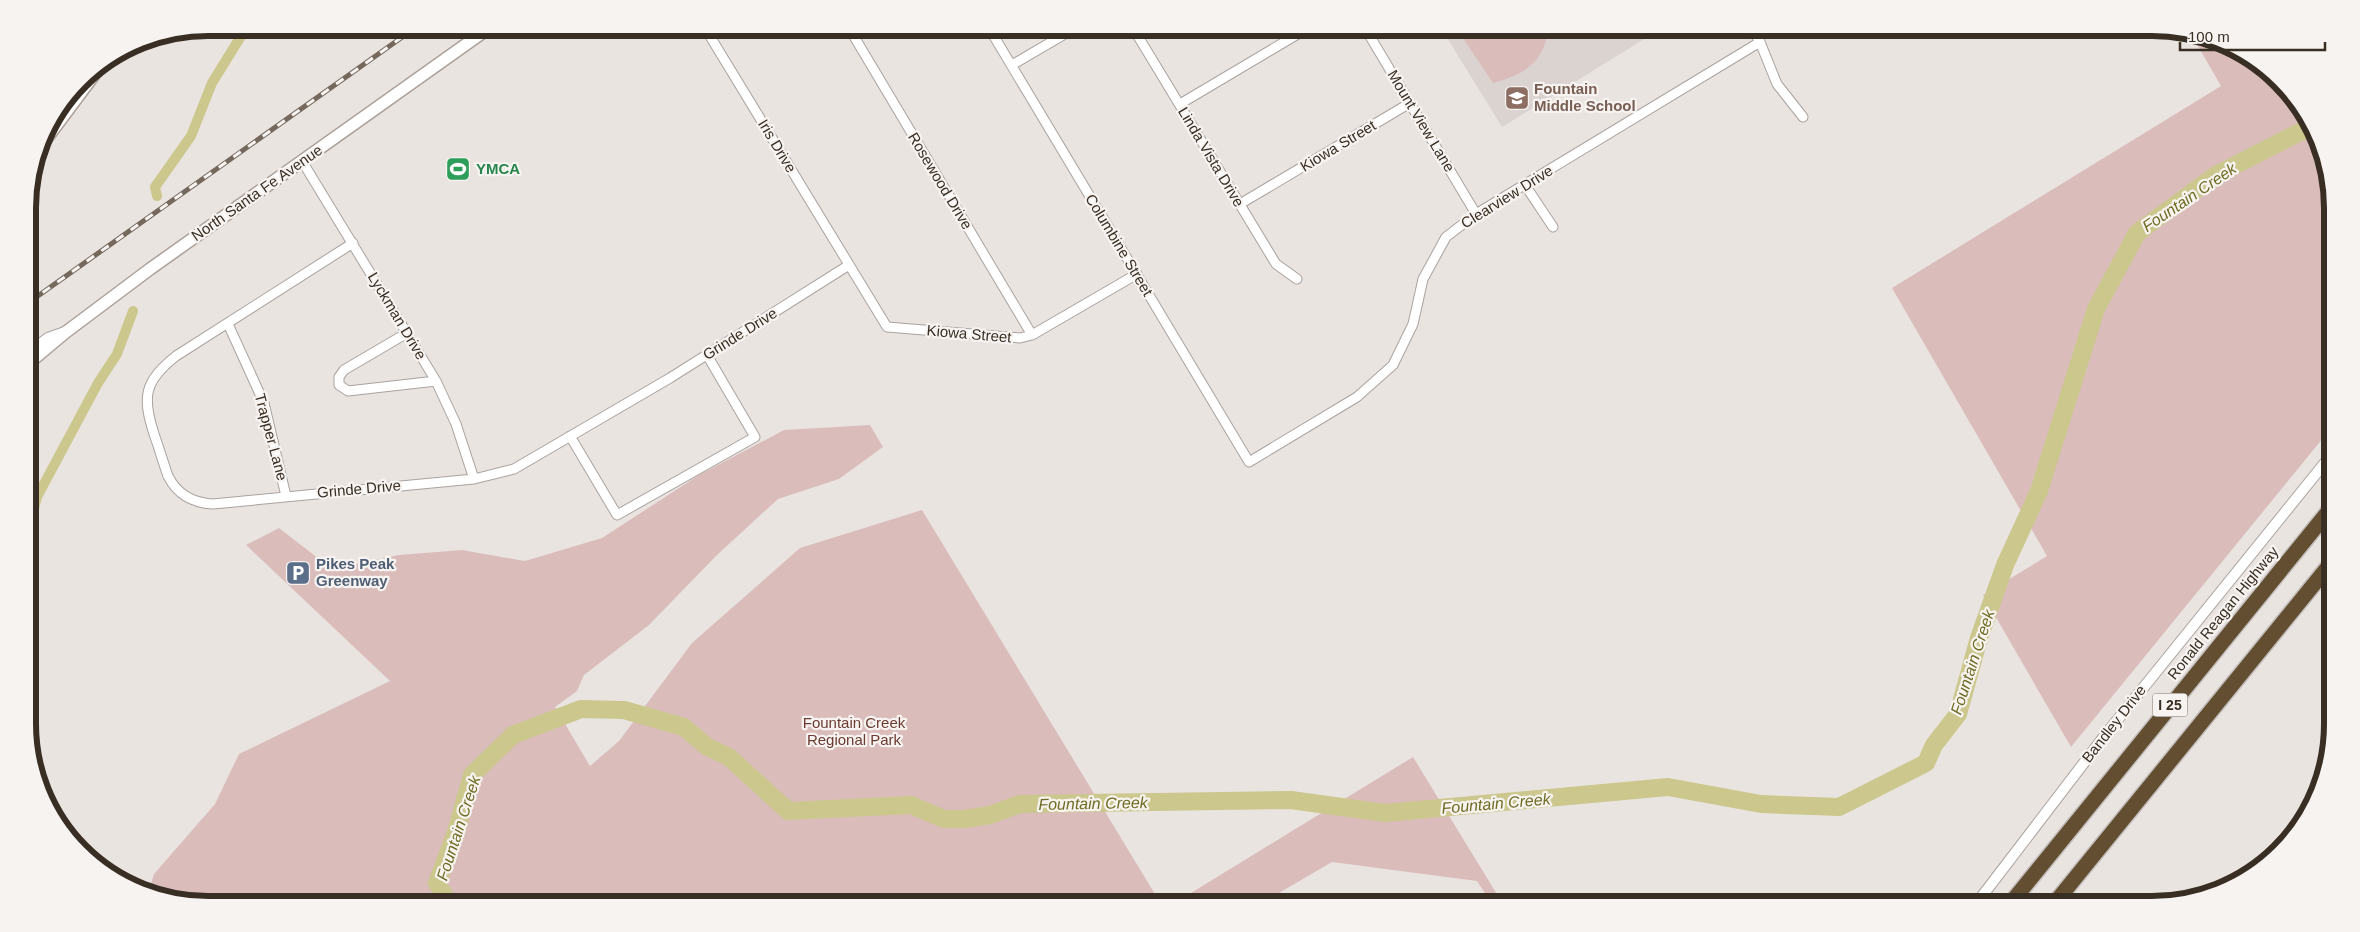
<svg xmlns="http://www.w3.org/2000/svg" width="2360" height="932" viewBox="0 0 2360 932" font-family="Arial,sans-serif">
  <rect width="100%" height="100%" fill="#eae4e1"/>
  <path fill="#dad3cf" d="M1441,28h221l-160,99z"/>
  <path fill="#dabdbb" d="M1456,28h92c-3,34 -24,47 -55,55z
    M2191,34l19,3 78,52 26,40 17,55 1,243 -261,320 -88,-152 64,-39 -155,-268 329,-202z
    M870,425l13,22 -44,32 -61,20 -62,57 -67,69 -65,50 -7,16 -22,16 35,59 29,-25 73,-98 108,-95 122,-38 239,394h-953l-60,-11 6,-19 61,-70 24,-50 151,-73 -144,-136 33,-17 53,41 67,-14 63,-5 63,11 77,-23 97,-63 85,-45z
    M1413,757l90,147h-11l-15,-23 -145,-19 -72,42h-87z"/>
  <g fill="none" stroke-linecap="round" stroke-linejoin="round">
    <path stroke="#cbc78d" stroke-width="10" d="M157,196l-2,-9 36,-51 21,-53 34,-55
      M30,524l7,-27 61,-114 19,-29 16,-43"/>
    <path stroke="#cbc78d" stroke-width="18" d="M449,904l-12,-21 19,-51 16,-57 41,-40 68,-26 43,1 60,17 22,19 23,11 59,54 123,-6 33,14h21l25,-4 30,-11 271,-4 94,13 283,-26 93,17 78,3 87,-44 8,-18 24,-31 21,-76 26,-73 34,-74 57,-182 41,-76 79,-58 84,-43 14,-4"/>
    <defs>
      <path id="minor" d="M705,28l182,299 133,11 12,-3 105,-61
        M849,28l183,307
        M989,28l260,434 108,-65 36,-32 20,-41 10,-45 23,-42 30,-23 284,-172
        M1133,28l143,236 21,15
        M1365,28l111,186
        M1751,28l9,14 17,42 26,33
        M1012,65l63,-37
        M1180,104l128,-76
        M302,161l134,220 20,43 18,55
        M1525,185l28,42
        M1240,204l170,-101
        M353,243l-177,113c-32,25 -34,41 -22,78 5,14 9,28 14,42 9,18 25,27 45,28l261,-25 40,-10 156,-91 179,-113
        M228,324l36,79 22,93
        M407,333l-63,37 -5,7v8l9,6 88,-10
        M570,436l47,79 138,-78 -48,-82"/>
      <path id="tertiary" d="M29,353l19,-15 17,-6
        M1976,904l130,-170 226,-280"/>
      <path id="secondary" d="M41,146l62,-83
        M29,363l37,-31 84,-63 339,-241"/>
      <path id="motorway" d="M2010,904l322,-397
        M2054,904l278,-342"/>
    </defs>
    <use href="#minor" stroke="#aaa29d" stroke-width="11"/>
    <use href="#tertiary" stroke="#aaa29d" stroke-width="12"/>
    <use href="#secondary" stroke="#aca098" stroke-width="14"/>
    <use href="#motorway" stroke="#c4c0bd" stroke-width="18"/>
    <use href="#minor" stroke="#fff" stroke-width="9"/>
    <use href="#tertiary" stroke="#fff" stroke-width="10"/>
    <use href="#secondary" stroke="#fff" stroke-width="11"/>
    <use href="#motorway" stroke="#634e31" stroke-width="15"/>
    <defs>
      <path id="rail" d="M28,303l387,-275"/>
    </defs>
    <use href="#rail" stroke="#75695d" stroke-width="5"/>
    <use href="#rail" stroke="#f7f3f1" stroke-width="3" stroke-dasharray="9" stroke-linecap="butt"/>
  </g>
  <defs>
    <symbol id="school-square" viewBox="-11 -11 22 22"><rect x="-9" y="-9" width="18" height="18" rx="4" fill="#8d6e63" stroke="#f7f3f1"/><path d="M0-5L7-2L0 1L-7-2ZM-4 1L0 2.5L4 1V4Q0 6-4 4Z" fill="#fff"/></symbol>
    <symbol id="stadium-square" viewBox="-11 -11 22 22"><rect x="-9" y="-9" width="18" height="18" rx="4" fill="#2e9e5b" stroke="#f7f3f1"/><path d="M0-5a6.5 5 0 1 0 0 10a6.5 5 0 1 0 0-10ZM-3.5-1.8h7v3.6h-7Z" fill="#fff"/></symbol>
    <symbol id="parking-square" viewBox="-11 -11 22 22"><rect x="-9" y="-9" width="18" height="18" rx="4" fill="#5c6f8a" stroke="#f7f3f1"/><path d="M-3.5-5.5H1a3.5 3.5 0 0 1 0 7H-1V5.5H-3.5ZM-1-3.4V-.6H.8a1.4 1.4 0 0 0 0-2.8Z" fill="#fff"/></symbol>
  </defs>
  <g fill-rule="evenodd">
    <use href="#school-square" x="1503" y="84" width="28" height="28"/>
    <use href="#stadium-square" x="444" y="155" width="28" height="28"/>
    <use href="#parking-square" x="284" y="559" width="28" height="28"/>
  </g>
  <g text-anchor="middle" stroke-width="4.5" stroke-linejoin="round" paint-order="stroke">
    <rect fill="#f7f3f1" stroke="#726961" stroke-width="1" x="2152.5" y="693.5" width="35" height="23" rx="4"/>
    <g font-size="14" font-weight="bold" fill="#392e23">
      <text x="2170" y="710">I 25</text>
    </g>
    <g font-size="15" font-weight="bold" fill="#785e54" stroke="#f7f3f1" text-anchor="start">
      <text x="1534" y="94">Fountain<tspan x="1534" dy="17">Middle School</tspan></text>
    </g>
    <g font-size="15" fill="#392e23" stroke="#f7f3f1">
      <text transform="translate(1421 121) rotate(59)" y="5">Mount View Lane</text>
      <text transform="translate(777 146) rotate(59)" y="5">Iris Drive</text>
      <text transform="translate(1338 146) rotate(-31)" y="5">Kiowa Street</text>
      <text transform="translate(1211 157) rotate(59)" y="5">Linda Vista Drive</text>
      <text transform="translate(940 181) rotate(59)" y="5">Rosewood Drive</text>
      <text transform="translate(257 193) rotate(-35)" y="5">North Santa Fe Avenue</text>
      <text transform="translate(1507 197) rotate(-32)" y="5">Clearview Drive</text>
      <text transform="translate(1119 245) rotate(59)" y="5">Columbine Street</text>
      <text transform="translate(397 316) rotate(59)" y="5">Lyckman Drive</text>
      <text transform="translate(740 334) rotate(-32)" y="5">Grinde Drive</text>
      <text transform="translate(969 334) rotate(5)" y="5">Kiowa Street</text>
      <text transform="translate(271 437) rotate(75)" y="5">Trapper Lane</text>
      <text transform="translate(359 489) rotate(-5)" y="5">Grinde Drive</text>
      <text transform="translate(2223 613) rotate(-51)" y="5">Ronald Reagan Highway</text>
      <text transform="translate(2114 724) rotate(-52)" y="5">Bandley Drive</text>
    </g>
    <g font-size="15" font-weight="bold" fill="#27864d" stroke="#f7f3f1" text-anchor="start">
      <text x="476" y="174">YMCA</text>
    </g>
    <g font-size="15" font-weight="bold" fill="#4e5e75" stroke="#f7f3f1" text-anchor="start">
      <text x="316" y="569">Pikes Peak<tspan x="316" dy="17">Greenway</tspan></text>
    </g>
    <g font-size="15" fill="#6c3b31" stroke="#f7f3f1">
      <text x="854" y="728">Fountain Creek<tspan x="854" dy="17">Regional Park</tspan></text>
    </g>
    <g font-size="16" font-style="italic" fill="#706c22" stroke="#f7f3f1">
      <text transform="translate(2189 197) rotate(-34)" y="6">Fountain Creek</text>
      <text transform="translate(1972 662) rotate(-72)" y="6">Fountain Creek</text>
      <text transform="translate(1093 803) rotate(-1)" y="6">Fountain Creek</text>
      <text transform="translate(1496 803) rotate(-5)" y="6">Fountain Creek</text>
      <text transform="translate(458 828) rotate(-72)" y="6">Fountain Creek</text>
    </g>
  </g>
  <path d="M0 0H2360V932H0ZM208 36H2152A172 172 0 0 1 2324 208V724A172 172 0 0 1 2152 896H208A172 172 0 0 1 36 724V208A172 172 0 0 1 208 36Z" fill="#f7f3f1" fill-rule="evenodd"/>
  <path fill="none" stroke="#392e23" stroke-width="6" d="M208 36H2152A172 172 0 0 1 2324 208V724A172 172 0 0 1 2152 896H208A172 172 0 0 1 36 724V208A172 172 0 0 1 208 36Z"/>
  <path d="M2180 42v8h145v-8" fill="none" stroke="#392e23" stroke-width="2.5"/>
  <text x="2188" y="42" font-size="15" fill="#392e23" stroke="#f7f3f1" stroke-width="4" paint-order="stroke">100 m</text>
</svg>
